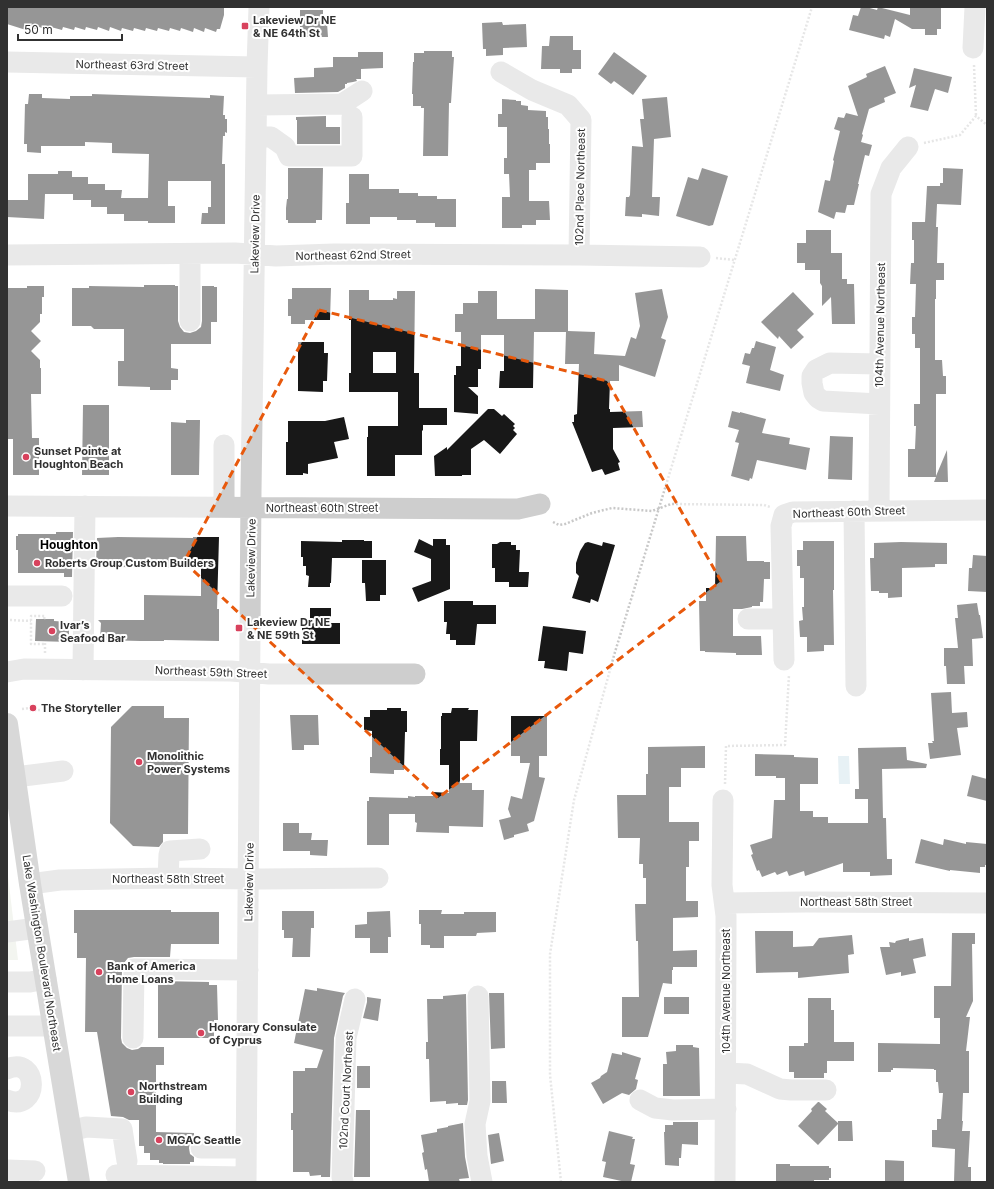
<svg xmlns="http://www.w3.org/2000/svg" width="994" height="1189" viewBox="0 0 994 1189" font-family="Inter,sans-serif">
  <rect width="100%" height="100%" fill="#fff"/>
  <path fill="#e5e9dd" d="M7,868l11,92h-11z"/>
  <path fill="#cbe0e8" d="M838,756h11l1,28h-11z"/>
  <path fill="#181818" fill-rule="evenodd" d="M7,7h217v8l-4,14h-3l-1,3 -11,-4 -1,4 -10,-4 -1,4 -12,-4 -1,3 -10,-3 -1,3 -11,-3 -1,3 -11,-3 -1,3 -11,-3 -1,3 -11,-3 -1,3 -11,-4 -1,4 -11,-4 -1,3 -11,-3 -1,3 -10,-3 -1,3 -11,-3 -1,3 -11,-3 -1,3 -11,-3 -1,3 -11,-4 -1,4 -19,-6z
    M861,7h5l11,3 1,-3 32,8v-8h31v22h-4v6h-12v-6h-13l-17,-10 -5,18 -5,-2 -1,4 -35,-9 4,-15 5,1z
    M300,10h23v13h4l1,14h-28z
    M502,22l1,3 23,-1 1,23 -24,1v7l-17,1v-7h-3l-1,-26z
    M550,36h23v14h8v19h-9v4h-12v-4h-19l1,-23h7z
    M424,51h28v6h2l-3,46h-2l-1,53h-25l1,-48h-3v-2h-8v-12h-1l1,-32h1v-9h10z
    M358,52h25v16l-22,1v10h-5l1,2 -4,1 -6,1v1h-2v4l-7,4 -43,1 -1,-15 20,-1v-9l19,-1v-10h25z
    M614,52l33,24 -14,19 -19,-14 -3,3 -13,-10z
    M885,66l11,27 -12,5 1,4 -16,7 -7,25 1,1 -2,7 11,3 -3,11 -4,-1 -7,29h1l-5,21h-7l-2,8 -9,-1 -2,7 -16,-7 7,-32 5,1 4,-20 -1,-1 7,-29 -6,-2 4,-12 6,1 2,-5 12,3 -10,-30 19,-9 -1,-3z
    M914,68l38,9 -4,16 -13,-4 -7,22 -18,-4 6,-22 -7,3z
    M29,94h13v4l28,1v-3h22v-2l118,4v-3l14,1 -1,19h2v4h2v14l-2,-1v4h-2l-1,28h3v60h-24l1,-11h6v-6h3v-26h-43v25h7v17h-27v-2h-24v-7h-17v-7h-16v-7h-18v-6h-28l-1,25 -37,-2v-17h21v-26h30v-3h14v6h16v7h17v6h17l-1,8h27l1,-44 -37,-1v-10l-27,-1v4h-44v7l-14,-1v-8h-3l1,-40h3z
    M667,97l4,40 -17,2 -2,58h8l-1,19 -17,-2v3l-17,-1 1,-19h3l1,-2 2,-49 11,1 -3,-28h4l-2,-20z
    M502,99l14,1v1h5v4l7,1v4l18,1v6h2v12h1v15h1v19h-14v7h-7v31h20l1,19h-14v5h-14v3h-20v-31h8l-1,-23h-5v-16h3v-31h-9v-13h4z
    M326,116v11h14v17h-43v-24h-1v-3z
    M288,168h35l-1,52h-6v3h-28v-3h-2v-12l1,-9h1z
    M702,168l26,8 -15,49 -4,1 -33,-10 12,-39 10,3z
    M943,168l20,1 -2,36 -24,-1 -1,23h2l-1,36h7v17h-8v19h-1v61h7l1,16h3v18h-10v82l11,-26 1,32h-14l2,-5h-28v-28h7l1,-23h-2v-22h6v-56h-5v-14h-3v-17h3l1,-33h-6l1,-21h3v-23h-2v-18h13l2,-36h13v-3h3z
    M349,174h20v15h30v4h19v3h19v3h19v28h-21v-4h-19v-3h-19v-3h-27v7h-24v-21h3z
    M806,230h25v23h11v26h5v5h7l1,40h-23l-1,-27 -9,9v-20l-2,-3v-13h-15v-7h-8v-20h9z
    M144,285h31v1h3v35l2,6 4,5 6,1 6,-2 5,-4 1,-6v-35h12v1h3v35h-6v22h-40v24l7,1v11h-7v10h-21v-3l-32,-1v-25h6v-32h-30l-3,-3h-19v-38h17v-2l55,1z
    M27,286h17v11h-2v17h-2v8l-9,9 10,10 -10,10 9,9v8h1v26h-10l1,44h7v37h-26v-36h-6v-151h20z
    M292,288h39l-1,32h-25v4h-14v-8h-3v-17h4z
    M535,289l33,1v41l27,1 -1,22 31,2 6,-19 5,2 4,-13 -5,-33 27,-4 6,28 -7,21 5,2 -11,37 -36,-12v16h-9l-1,28h1v3l32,-1 1,16 -30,1v21l7,13 -2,1 2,7 -15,5 -3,-6 -10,3 -20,-50h2v-7l3,-1 2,-50h-14l1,-32h-32l-1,56h-34l1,-17h4v-36h-23v34h-3v18h-10l10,9v18l-24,-2v-37h2v-9h5v-34h-6v-18h8v-11h15v-12h19v28h38z
    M349,290h20v10h24v-2l4,1v-8h18l-1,82h5v35h28v17h-24v5l-1,1v24h-27v21h-28v-39h1v-11h30v-34h-49v-19h2v-53h-2zM373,352h23v21h-23z
    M793,292l21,22 -17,16 7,7 -13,12 -12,-13 -1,3 -17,-17z
    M756,341l20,6 -6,23 14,5 -4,16 -34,-8 4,-17 -8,-2 3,-11 5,1 2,-6h2z
    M298,342h26v11h4l-1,28h-4v11l-25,-1z
    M83,405h26v70h-27z
    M488,409h6l8,7 2,-2 11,10 -2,2 2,2 -2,2 4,4 -17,20 -16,-14 -13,9v26h-9v1h-27l-1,-20 13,-9v3z
    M732,411l8,2v-1l26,7 -4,14 28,5 -1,6 21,4 -4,22 -49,-10 -5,19 -2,-1 -1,3 -18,-5 8,-33 -4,-1 4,-12 -11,-3z
    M344,417l5,22 -15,3 4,16 -30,6v10l-5,-1v2h-17v-33h2v-21h37z
    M186,420h14l-1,55h-28v-53l15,1z
    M830,436l23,1 -1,43 -24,-1z
    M56,532h17l-1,45h-8v-4h-46v-23h-2v-14h2v-2h38z
    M716,536h30l1,25h17v1h6v17h-6l-1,23h-3v4h-8v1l-10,2h-9v27h28l1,19h-26v-2l-31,-1v-1h-5l-1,-50h7v-13h9z
    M118,537l75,1v-1h26l-2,72h2v32l-55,-1v1h-24l-40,-1 1,-17 -3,-3h46v-25l57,1v-28l-83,-1v-3h-22l1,-26z
    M419,539l14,7v-7h13v6h4v44l-32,13 -6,-14 19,-7v-22l-17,-7z
    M342,540h22v1h8v17h-40l-1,25h-1v4h-22l1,-11 -3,-1v-9h-3v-9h-2v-16l41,1z
    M803,541h31v49h-1l1,55h-10v6l-17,1v-15h-7l-1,-16 4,-1 -1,-13h2v-29h-4v-12h-3v-16h6z
    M500,542h11v3h5v5h4l-1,22h10l-1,15h-19v-5h-14v-14h-3v-24h5z
    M588,542l14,4 1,-4 12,3 -17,57 -7,-3 -1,4 -18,-5 7,-22 -3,-3v-10l4,-12 5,-8z
    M901,542l46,1v21h-12v3l-33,1v29l-14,1v-5h-9v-2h-8l-1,-33h4v-15z
    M973,555l14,1v36l-19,-1 1,-23h3z
    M362,560h24v35h-6v6h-14l-1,-18h-3z
    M444,601h29v4h23v19h-19l-2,21h-19v-5h-6v-6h-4l1,-12h-3z
    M977,603l2,12h1l3,23 -11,1 1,27h-9l1,18h-18l-1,-18h-2v-18h14l-3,-30h3l-1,-13z
    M310,608h21v15h9v21h-38v-21h8z
    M36,619h18v2l15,1v20l-34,-1z
    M543,626l43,5 -3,23 -14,-2 -2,19 -23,-3 1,-7h-7z
    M951,692l1,21 15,-1 1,15 -11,1 4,27 -31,4 -2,-16h5l-1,-2h2l-3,-48z
    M132,706h32v12h25l-1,116h-25v8l-4,5 -26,-1 -23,-23 1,-96z
    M387,708h14v3h6v21h-2l-1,38h-10v4l-24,-1v-16h2v-26l-8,-1v-13h6v-7h17z
    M452,708h17l-1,2h10l-1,31h-17v42h12v7h12l-1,37 -34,-1v7l-33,-1 1,-9 -2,-1v-8h-26v31h-22v-44h2v-4l39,1v-2l7,1v-1h18v-4l16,1v-28h-9v-16h1v-33h1v-3h9z
    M290,715h28l1,30h-15v5h-12z
    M511,716h36v40h-8v21l6,1 -11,43 -7,3 2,7 -15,4v2l-10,3 -5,-20 12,-3 -3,-8 3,-13 11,3 8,-36h-10v-7h-9z
    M705,746v22h-24v19h-12v35h30v19h-10v26h-3v34h12v16l-25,1v33l24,-1v17h-24v3h-1v14l-9,-1 -15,54h-26v-40h17l-1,-56h-2l-1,-37h11v-26h-3v-14h-4l1,-26h-22l-1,-43h29v-21h2v-27z
    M906,747l1,13 20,4 -1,4 -44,1 1,49h3l1,41h5v16l-22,1v-4h-27v-9l-38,13 -1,-5 -15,5 -2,-5 -10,4 -2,-3 -13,5 -3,-7 -2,1 -6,-16 2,-1 -3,-9 22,-7 2,-38h11v-22h-9v-2h-21v-22l39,1v2l24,1v26h-18v27h13v6h15v6h40v-24h-13v-10h4l-1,-41z
    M972,775l15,4v22l-20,-5z
    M283,823h16v10h13l-1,7h17l-1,16 -17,-1v-4h-27z
    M921,839l22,6 1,-6 22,5v-2l21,2v21h-2v2h-5v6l-30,-3v1l-35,-8z
    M74,910h97v2h48v32h-48l-1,13h-36l-6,1 -4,5 -2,6 -1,69 1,5 5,5 5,2 6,-1 3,-2h23v18h-8v67l38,1v6l-4,3 -1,6 1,6 4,3v5h-4v2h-27v-1h-4v-3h-9v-7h-6v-7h-5v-26h-10l-6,-3 -12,-1 -14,-84h-12l1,-74h-9v-25h-3z
    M419,910h23l-1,4h23v-2h32v20l-19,1 -1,3h-32v12h-14v-3h-9v-21h-2z
    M282,911h32v17h-3l-1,29h-18l1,-19h-9v-8h-2z
    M390,911l1,26h-3v16h-18v-15h-15v-13l12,-1v-12z
    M755,931h38v16l20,-1 6,-8 33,-3 2,19 -6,1 1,18 -51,5v-6l-42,1z
    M952,933h23v11h-3l1,57 -7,16h4l-4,34h3v42h-6l-1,28h1l-1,10h8l-2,36h3v14l-2,1h-15l1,-33 -23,-2v-17h5v-11h4l2,-26h-4l-1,-11h-2v-12h-2v-1l-41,-1v2h-2v2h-13v-29l62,1v-26h-6v-32h17z
    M909,938v3l14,-3 3,18 -13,3 3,14 -15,3v-4l-15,3 -6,-28h10l-1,-5 6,1 1,-2z
    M158,981l51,1v3h8l1,35h-4v18h-56z
    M317,988l28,5 -2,3 -9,42 -4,139h-9v-2l-11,1 -1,-4h-16v-42h-2v-17h2v-42h12v-3h12l6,-18 -29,-7 11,-54 12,2z
    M489,993h15l1,55 -14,1z
    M466,994l2,106 -1,5h-9v-2l-12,1v-3l-16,1 -1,-43h-3v-17h2l-1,-43h16v-3z
    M367,997l14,2 -3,22 -15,-3 4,-16z
    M664,997h25v17h-25z
    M808,998h23v12h3v32h20v19h-27v12h-3v5h-30v-6h-5v-26h15v-3h4z
    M676,1045h17v2l6,1 1,48h-37v-32h4l-1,-12 10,-1z
    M622,1052l19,6 -6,21 3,1 -2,9 -7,6 -7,-2 -19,11 -12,-21 9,-5 1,-2 6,-4 5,-19 10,2z
    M357,1066h13v22h-13z
    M492,1081h14l1,22h-15z
    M818,1102h1l8,7 -2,2 13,12v-2h14l1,20h-15v-17l-20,21 -20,-19 14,-15 -1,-2z
    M356,1110h14v67h-16z
    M673,1122h25v23l-16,-1 -1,14h-2v8l-14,-1 -1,-33h1v-7h8z
    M463,1123l2,34 4,21 -10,1 1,3h-31l-2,-13 -2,1 -3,-17 2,-1 -3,-17 16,-3v-3l11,-2v-1z
    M609,1131l24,6 -1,2h3l-5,25 5,1 -4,17h-5l-23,-5 3,-15 -4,-1z
    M499,1133l5,28 -13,3 -3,-29z
    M885,1160l19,1v21h-19z
    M776,1164h14v2h39v2h2v10h-2v2h-15v2h-38z"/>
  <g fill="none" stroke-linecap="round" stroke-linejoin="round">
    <path stroke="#c8c8c8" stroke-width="2.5" stroke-dasharray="2 2" stroke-linecap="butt" d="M974,65l2,51
      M924,143l36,-8 16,-19 11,9
      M716,258l18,2
      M553,522l6,3 6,-1 27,-11 20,-5 40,3 19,-7 93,1 6,2
      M44,619l1,-3h-14v28h14
      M10,620l21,1
      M45,653v-12
      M22,709l8,-1
      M34,710h7
      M725,784l1,-38 59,-1 4,-70
      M561,1182l-11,-107v-121l24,-154 41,-148 197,-645"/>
    <path stroke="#cecece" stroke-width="21" d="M973,48l2,-41
      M7,62l250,5
      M501,72l31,18 36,15 13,15 -2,135
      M257,105l85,-1 20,-13
      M256,137h15l14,10 4,9h63v-39
      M7,255l228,-2 41,3 58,-2 245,1 121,2
      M190,321v-67
      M879,404l-56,-3 -5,-3 -4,-5 -2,-10v-7l4,-6 14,-7 49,1
      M224,445v62
      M7,506l511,3 22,-5
      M854,511l2,175
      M879,511l2,-317 10,-26 17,-21
      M7,596h55
      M748,619h35
      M784,660l-3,-134 3,-11 9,-3 194,-2
      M83,670l2,-164
      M7,672l17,-3 207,2 38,3h146
      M7,778l56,-7
      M723,800l-1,85 4,31v19l-1,247
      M168,878l1,-23 1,-4 30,-2
      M30,884l30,-4 108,-2 95,1 115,-1
      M725,903l81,-1 181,1
      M7,932l30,-4
      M7,982h23l16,-3
      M478,996l2,105 -5,23 2,32 5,26
      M7,1026h46
      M133,1038l1,-69 114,1
      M7,1069c32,-14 33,44 0,31
      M726,1073l21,1 33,15 11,1h35
      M640,1100l15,8 18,2 53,-1
      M71,1131l15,-4 36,2 5,32
      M201,1148h45
      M7,1170l28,1
      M116,1175l130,2
      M246,1182l5,-691 6,-424 2,-60
      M343,1182l-1,-5 4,-139 9,-39"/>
    <path stroke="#a9a9a9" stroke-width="22" d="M7,724l23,160 49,298"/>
  </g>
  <path d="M0 0H994V1189H0ZM319,310l288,71 114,200 -283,217 -254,-236z" fill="#fff" fill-opacity=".55" fill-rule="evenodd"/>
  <path fill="none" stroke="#e8590c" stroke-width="3" stroke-dasharray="8 5" stroke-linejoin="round" d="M319,310l288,71 114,200 -283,217 -254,-236z"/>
  <g fill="#d8425d" stroke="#fff" stroke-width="1.5">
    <rect x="241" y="22" width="8" height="8" rx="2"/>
    <circle cx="26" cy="457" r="4"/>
    <circle cx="37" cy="563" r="4"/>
    <rect x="235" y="624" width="8" height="8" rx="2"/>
    <circle cx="52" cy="631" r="4"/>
    <circle cx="33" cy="708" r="4"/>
    <circle cx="139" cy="762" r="4"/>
    <circle cx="99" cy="972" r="4"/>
    <circle cx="201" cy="1033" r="4"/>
    <circle cx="131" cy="1092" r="4"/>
    <circle cx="159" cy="1140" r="4"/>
  </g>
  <g text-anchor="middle" stroke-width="4" stroke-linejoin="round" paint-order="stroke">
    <g font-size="11" font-weight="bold" fill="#313131" stroke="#fff" text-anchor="start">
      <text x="253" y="24">Lakeview Dr NE<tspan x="253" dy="13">&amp; NE 64th St</tspan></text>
      <text x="34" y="455">Sunset Pointe at<tspan x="34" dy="13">Houghton Beach</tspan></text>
      <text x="45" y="567">Roberts Group Custom Builders</text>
      <text x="247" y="626">Lakeview Dr NE<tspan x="247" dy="13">&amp; NE 59th St</tspan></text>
      <text x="60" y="629">Ivar’s<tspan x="60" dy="13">Seafood Bar</tspan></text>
      <text x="41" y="712">The Storyteller</text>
      <text x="147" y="760">Monolithic<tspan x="147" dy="13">Power Systems</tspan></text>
      <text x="107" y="970">Bank of America<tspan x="107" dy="13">Home Loans</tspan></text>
      <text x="209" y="1031">Honorary Consulate<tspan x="209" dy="13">of Cyprus</tspan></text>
      <text x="139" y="1090">Northstream<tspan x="139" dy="13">Building</tspan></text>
      <text x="167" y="1144">MGAC Seattle</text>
    </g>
    <g font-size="11" fill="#313131" stroke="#fff">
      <text transform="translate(132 65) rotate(1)" y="4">Northeast 63rd Street</text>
      <text transform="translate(580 187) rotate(-89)" y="4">102nd Place Northeast</text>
      <text transform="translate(255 234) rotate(-89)" y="4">Lakeview Drive</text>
      <text transform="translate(353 255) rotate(-1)" y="4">Northeast 62nd Street</text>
      <text transform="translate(880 325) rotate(-89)" y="4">104th Avenue Northeast</text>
      <text x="322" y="512">Northeast 60th Street</text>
      <text transform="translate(849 512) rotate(-2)" y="4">Northeast 60th Street</text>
      <text transform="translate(251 558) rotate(-89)" y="4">Lakeview Drive</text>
      <text transform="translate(211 672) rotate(2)" y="4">Northeast 59th Street</text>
      <text x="168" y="883">Northeast 58th Street</text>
      <text transform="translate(249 882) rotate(-89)" y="4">Lakeview Drive</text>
      <text x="856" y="906">Northeast 58th Street</text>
      <text transform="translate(42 953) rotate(81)" y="4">Lake Washington Boulevard Northeast</text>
      <text transform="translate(726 991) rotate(-90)" y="4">104th Avenue Northeast</text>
      <text transform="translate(346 1090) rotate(-87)" y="4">102nd Court Northeast</text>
    </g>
    <g font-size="12" font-weight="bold" fill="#000" stroke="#fff">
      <text x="69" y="549">Houghton</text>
    </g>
  </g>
  <rect width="994" height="1189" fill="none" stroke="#313131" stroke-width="16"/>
  <path d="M18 34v6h104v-6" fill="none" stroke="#313131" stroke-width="2"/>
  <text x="24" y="34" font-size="12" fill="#313131" stroke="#ffffff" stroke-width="3" paint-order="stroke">50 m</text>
</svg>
